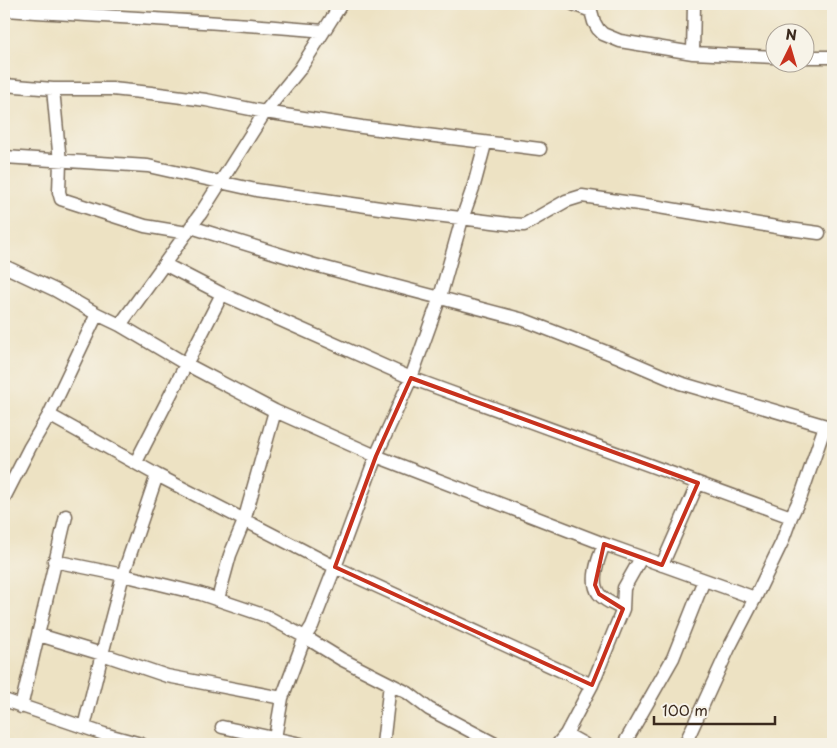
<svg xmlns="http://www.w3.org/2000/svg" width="837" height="748" viewBox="0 0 837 748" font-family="'Playpen Sans',sans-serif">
  <rect width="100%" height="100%" fill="#f7f3e8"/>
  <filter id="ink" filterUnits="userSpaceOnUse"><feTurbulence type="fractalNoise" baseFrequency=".02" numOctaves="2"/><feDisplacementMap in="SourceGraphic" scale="10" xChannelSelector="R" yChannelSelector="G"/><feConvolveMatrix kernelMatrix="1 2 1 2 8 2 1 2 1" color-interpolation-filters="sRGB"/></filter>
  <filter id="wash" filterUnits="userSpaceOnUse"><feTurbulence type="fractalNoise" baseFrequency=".0096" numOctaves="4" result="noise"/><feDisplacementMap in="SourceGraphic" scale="20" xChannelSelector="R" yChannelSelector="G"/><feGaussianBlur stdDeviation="1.12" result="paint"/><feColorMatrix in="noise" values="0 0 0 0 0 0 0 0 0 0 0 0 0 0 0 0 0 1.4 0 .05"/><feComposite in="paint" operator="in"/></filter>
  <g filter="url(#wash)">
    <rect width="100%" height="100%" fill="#ede2c3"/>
  </g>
  <g filter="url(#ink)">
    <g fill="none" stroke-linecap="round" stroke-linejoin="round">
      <defs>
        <path id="minor" d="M573,4l18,7 3,11 4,7 5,5 17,7 73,12 81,4
          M4,10c106,7 213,11 320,21
          M693,53l1,-49
          M804,57h29
          M4,85l49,4h59l39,4 55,7 59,12 97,15 178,22
          M53,89l7,73 -1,30 2,7 84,27 42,7
          M4,157l144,9 108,24 131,19 122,15 15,1 42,-24 16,-5 71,10 129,22 37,5
          M191,227l120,37 213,56 95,37 61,26 153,45
          M164,264l58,30 189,84 380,139
          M4,266l51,24 42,24 23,11 66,39 89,47 101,45 228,88 151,54 27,-56 9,-25 10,-21 24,-70
          M120,325l81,-112 64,-101 35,-43 41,-65
          M49,415l108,60 178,92 257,118
          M136,462l86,-168
          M4,498l26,-51 19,-32 48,-101
          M604,544c-5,13 -15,37 -5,50 5,7 16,11 24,15
          M54,561l69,14 78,19 65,22 39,21 36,22 67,34 21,16 66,35
          M662,565l36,-82
          M218,599l12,-44 14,-34 31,-110
          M39,635l63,19 65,22 115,22
          M4,700l100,34 37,10
          M21,707l45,-191
          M84,727l18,-73 21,-79 34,-100
          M222,727l79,17
          M566,734l18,10
          M275,738l7,-40 23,-61 7,-11 23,-59 41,-111 35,-78 29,-81 22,-78 12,-34 11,-41
          M383,744l7,-60
          M558,744l8,-10 26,-49 31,-76 1,-21 17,-30
          M624,744l49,-86 31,-78
          M685,744l44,-96 26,-50"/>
      </defs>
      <use href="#minor" stroke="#796a58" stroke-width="15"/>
      <use href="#minor" stroke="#fff" stroke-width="12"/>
    </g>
  </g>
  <path fill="none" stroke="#c8321e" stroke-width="4" stroke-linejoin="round" d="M411,378l287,105 -36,82 -58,-21 -9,41 4,9 24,15 -31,76 -257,-118 41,-111z"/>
  <rect width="837" height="748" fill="none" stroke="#f7f3e8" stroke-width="20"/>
  <g transform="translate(790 48) rotate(5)"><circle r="24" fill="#f7f3e8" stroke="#aca397"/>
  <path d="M0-4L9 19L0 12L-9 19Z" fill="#c8321e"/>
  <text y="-8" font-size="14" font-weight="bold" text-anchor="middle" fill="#3b2a1e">N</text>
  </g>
  <path d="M654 716v8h121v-8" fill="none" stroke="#3b2a1e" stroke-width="2.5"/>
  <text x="662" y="716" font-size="15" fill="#3b2a1e" stroke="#f7f3e8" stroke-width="4" paint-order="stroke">100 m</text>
</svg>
